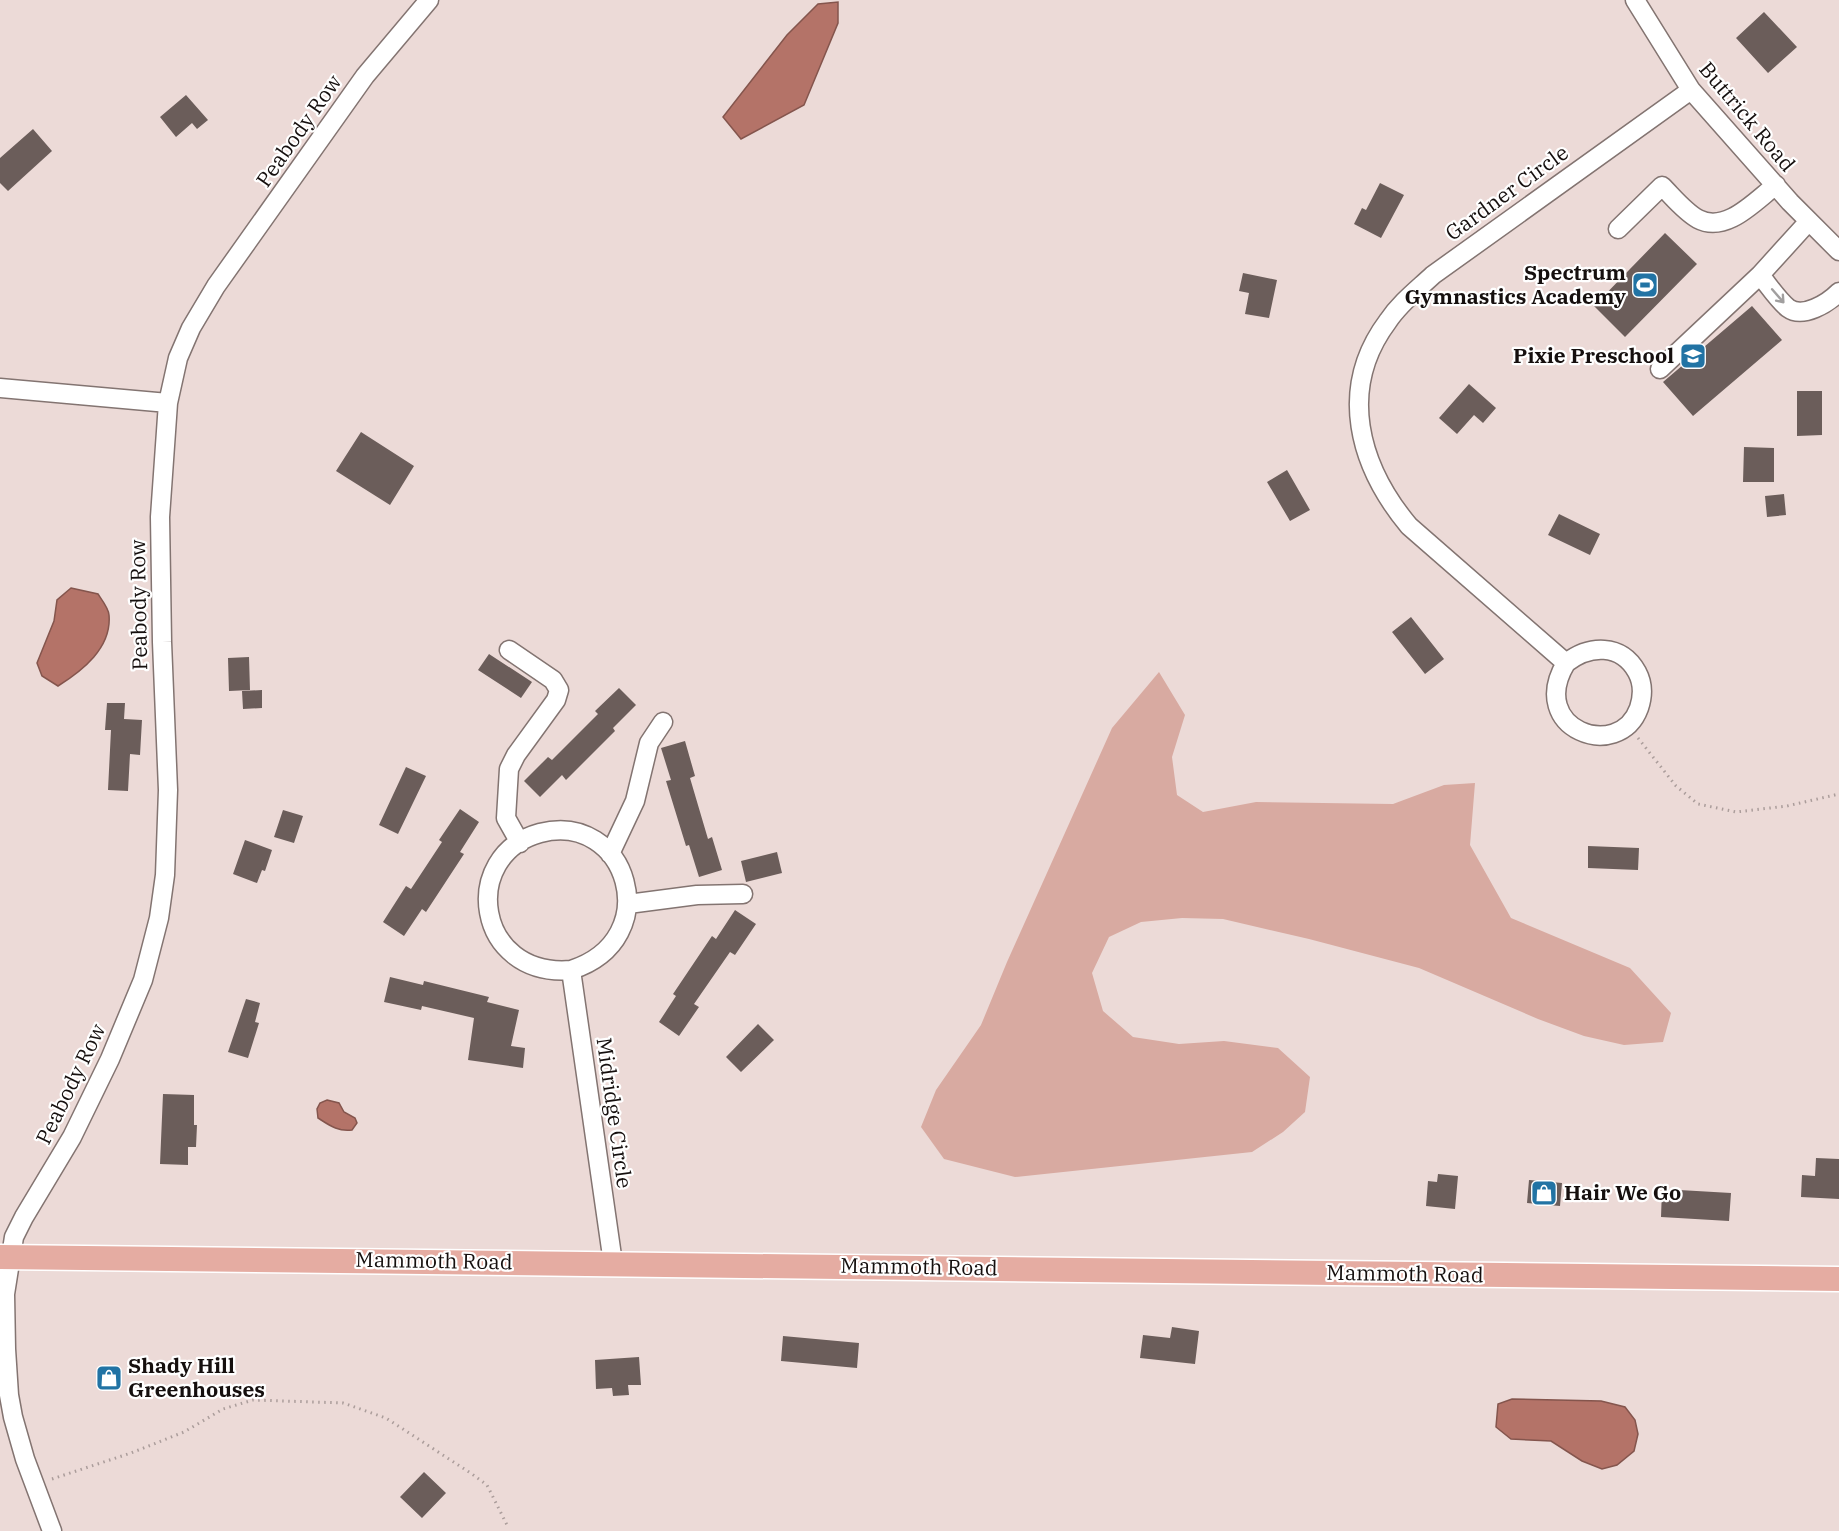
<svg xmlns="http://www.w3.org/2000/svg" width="1839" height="1531" viewBox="0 0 1839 1531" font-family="'IBM Plex Serif',serif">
  <rect width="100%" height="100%" fill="#ecdad7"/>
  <path fill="#d8aaa1" d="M1159,672l26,43 -13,42 5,38 26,17 53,-10 137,2 51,-19 31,-2 -5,62 41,73 119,50 41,45 -8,29 -39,3 -40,-9 -46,-17 -119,-51 -110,-29 -86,-20 -41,-1 -41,4 -32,15 -17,36 11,38 30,26 46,7 45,-3 54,7 32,29 -5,35 -22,20 -31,20 -237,25 -71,-18 -23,-32 15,-37 45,-65 26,-63 105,-234z"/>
  <path fill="#b47368" stroke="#84554d" stroke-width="1.5" d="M838,2v21l-34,82 -63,34 -18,-22 64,-82 31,-31z
    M71,588l27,6c4,6 11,15 11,21 3,33 -27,56 -51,71l-16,-10 -5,-13 17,-42 3,-21z
    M327,1100l12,3 5,9 11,6 2,5 -5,7c-14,2 -23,-5 -34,-12l-1,-9 3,-6z
    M1512,1399l89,2 24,6 10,13 3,14 -4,17 -17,14 -15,4 -20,-8 -31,-20 -40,-2 -15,-12 2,-23z"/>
  <path fill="#6b5d5a" d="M1764,12l33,35 -29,26 -32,-35z
    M186,95l22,25 -11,9 -5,-6 -16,14 -16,-20z
    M33,129l19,22 -44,40 -8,-8v-25z
    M1380,183l24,12 -23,43 -27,-14 8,-16 4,2z
    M1665,233l32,31 -72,73 -31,-31z
    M1243,273l34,7 -8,38 -24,-4 4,-21 -10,-2z
    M1752,306l30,34 -89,76 -30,-34z
    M1469,384l27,24 -13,15 -9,-8 -17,19 -18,-16z
    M1797,391h25v44l-25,1z
    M361,432l53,34 -24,39 -54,-34z
    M1744,447l30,1v34h-31z
    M1287,470l23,40 -20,11 -23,-39z
    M1784,494l2,21 -19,2 -2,-21z
    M1559,514l41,20 -10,21 -42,-20z
    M1411,617l33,42 -19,15 -33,-42z
    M489,654l43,28 -11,16 -43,-28z
    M249,657l1,33 -21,1 -1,-33z
    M619,688l17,17 -23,23 2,3 -49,49 -4,-5 -22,22 -16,-16 24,-24 4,3 46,-46 -3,-3z
    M262,690v18l-19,1 -1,-18z
    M107,703h18l-1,16 18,1 -2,35 -10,-1 -2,37 -20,-1 3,-60h-6z
    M685,741l10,35 -5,2 18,61 4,-2 10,33 -23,7 -10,-32 -3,1 -20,-65 5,-1 -10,-32z
    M406,767l20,9 -28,58 -19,-9z
    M460,809l19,13 -19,30 4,2 -38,58 -4,-3 -18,27 -21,-14 23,-36 5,3 31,-47 -3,-2z
    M283,810l20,6 -9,27 -20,-6z
    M245,840l27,10 -7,21 -3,-1 -5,13 -24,-9z
    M1588,846l51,2 -1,22 -50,-2z
    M777,852l5,21 -36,9 -5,-21z
    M735,910l21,14 -21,31 -5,-3 -36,52 5,3 -20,29 -20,-14 17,-26 -3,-2 39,-58 4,3z
    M390,977l33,8 1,-4 65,16 -2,5 32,8 -8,36 14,2 -2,20 -55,-8 6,-42 -52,-12 -1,4 -37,-8z
    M246,999l14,4 -5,19 4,1 -11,35 -20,-6z
    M758,1024l16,16 -33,32 -15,-15z
    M163,1094l31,1v30h3l-1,22h-8v18l-28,-1z
    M1816,1158l23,1v40l-38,-2 1,-22 13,1z
    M1438,1174l20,2 -3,33 -29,-3 2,-25 9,1z
    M1529,1180l33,3 -2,23 -33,-3z
    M1662,1189l69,4 -2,28 -68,-4z
    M1172,1327l27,4 -4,33 -55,-6 3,-23 27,3z
    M783,1336l76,7 -2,25 -76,-7z
    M639,1357l2,28h-13l1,10 -16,1 -1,-8 -16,1 -1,-29z
    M424,1472l22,21 -24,25 -22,-21z"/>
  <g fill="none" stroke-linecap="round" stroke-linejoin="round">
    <defs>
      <path id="minor" d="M1635,0l56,90 99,112 49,49
        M1809,221l-49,54c9,11 18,25 28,33 15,11 40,-5 51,-16
        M1618,229l44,-43c11,11 23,26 36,33 28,15 57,-18 78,-34
        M1660,369l100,-94
        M0,388l168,15
        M509,650l44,30 6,10 -3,10 -40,55 -7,14 -3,49 14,25
        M1566,663c23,-18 55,-20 71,9 6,11 6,24 2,36 -20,55 -113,21 -73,-45l-157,-137c-50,-60 -72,-137 -21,-205 12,-18 29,-31 45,-46l258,-185
        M610,854l25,-53 14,-58 14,-21
        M628,904l69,-9 46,-1
        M571,970c-96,8 -112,-115 -31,-137 87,-23 128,106 31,137l42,293
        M52,1531l-27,-72 -12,-42 -4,-22 -3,-46 -1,-55 9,-57 10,-20 48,-80 38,-78 33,-79 16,-62 6,-43 3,-85 -6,-148 -2,-125 8,-114 10,-45 13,-30 25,-42 149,-210 64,-76"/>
      <path id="major" d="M0,1257l1839,22"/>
    </defs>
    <use href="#minor" stroke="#837471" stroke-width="21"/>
    <use href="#major" stroke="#fff" stroke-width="27"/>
    <path stroke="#ab9d9b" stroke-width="3" stroke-dasharray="1.5 4.5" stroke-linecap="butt" d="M1638,738l38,48 22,18 38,8 51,-6 52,-12
      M52,1479l79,-26 53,-21 39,-23 30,-9 90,3 43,15 86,56 15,11 21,42"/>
    <use href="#minor" stroke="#fff" stroke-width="18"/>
    <use href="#major" stroke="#e5aca2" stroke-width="24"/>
  </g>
  <defs><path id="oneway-shaft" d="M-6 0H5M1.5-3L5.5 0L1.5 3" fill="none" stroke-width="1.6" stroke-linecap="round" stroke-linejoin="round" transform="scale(1.5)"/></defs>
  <use stroke="#a19f9f" href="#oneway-shaft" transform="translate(1778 296) rotate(49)"/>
  <defs>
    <symbol id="stadium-square" viewBox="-11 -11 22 22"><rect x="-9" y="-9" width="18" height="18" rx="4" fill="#2173a4" stroke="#fff"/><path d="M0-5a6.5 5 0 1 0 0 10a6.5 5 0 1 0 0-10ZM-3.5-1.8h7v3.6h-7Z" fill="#fff"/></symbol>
    <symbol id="school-square" viewBox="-11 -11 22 22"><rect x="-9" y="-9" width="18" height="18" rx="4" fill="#2173a4" stroke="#fff"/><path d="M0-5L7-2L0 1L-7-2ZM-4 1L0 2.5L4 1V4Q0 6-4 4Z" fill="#fff"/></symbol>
    <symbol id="shop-square" viewBox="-11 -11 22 22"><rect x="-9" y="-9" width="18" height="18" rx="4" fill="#2173a4" stroke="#fff"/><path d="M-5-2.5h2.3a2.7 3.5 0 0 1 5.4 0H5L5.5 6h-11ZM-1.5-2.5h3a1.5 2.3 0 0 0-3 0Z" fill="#fff"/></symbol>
  </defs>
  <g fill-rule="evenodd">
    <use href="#stadium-square" x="1630" y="270" width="30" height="30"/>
    <use href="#school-square" x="1678" y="341" width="30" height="30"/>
    <use href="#shop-square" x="1529" y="1178" width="30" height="30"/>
    <use href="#shop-square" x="94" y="1363" width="30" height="30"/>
  </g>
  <g text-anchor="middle" stroke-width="4.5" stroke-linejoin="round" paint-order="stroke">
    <g font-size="21" fill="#150f0e" stroke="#fff">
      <text transform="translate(1747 117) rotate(50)" y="7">Buttrick Road</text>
      <text transform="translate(299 131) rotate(-55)" y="7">Peabody Row</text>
      <text transform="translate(1507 193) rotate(-36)" y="7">Gardner Circle</text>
      <text transform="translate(139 605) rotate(-91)" y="7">Peabody Row</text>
      <text transform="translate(71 1084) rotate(-64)" y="7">Peabody Row</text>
      <text transform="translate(614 1113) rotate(82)" y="7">Midridge Circle</text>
      <text transform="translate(434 1261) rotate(1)" y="7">Mammoth Road</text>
      <text transform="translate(919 1267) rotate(1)" y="7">Mammoth Road</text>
      <text transform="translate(1405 1274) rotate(1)" y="7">Mammoth Road</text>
    </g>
    <g font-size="21" font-weight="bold" fill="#150f0e" stroke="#fff" text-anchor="end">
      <text x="1626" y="280">Spectrum<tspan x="1626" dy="24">Gymnastics Academy</tspan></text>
      <text x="1674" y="363">Pixie Preschool</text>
      <text x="1564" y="1200" text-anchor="start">Hair We Go</text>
      <text x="128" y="1373" text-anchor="start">Shady Hill<tspan x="128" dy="24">Greenhouses</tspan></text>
    </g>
  </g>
</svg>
